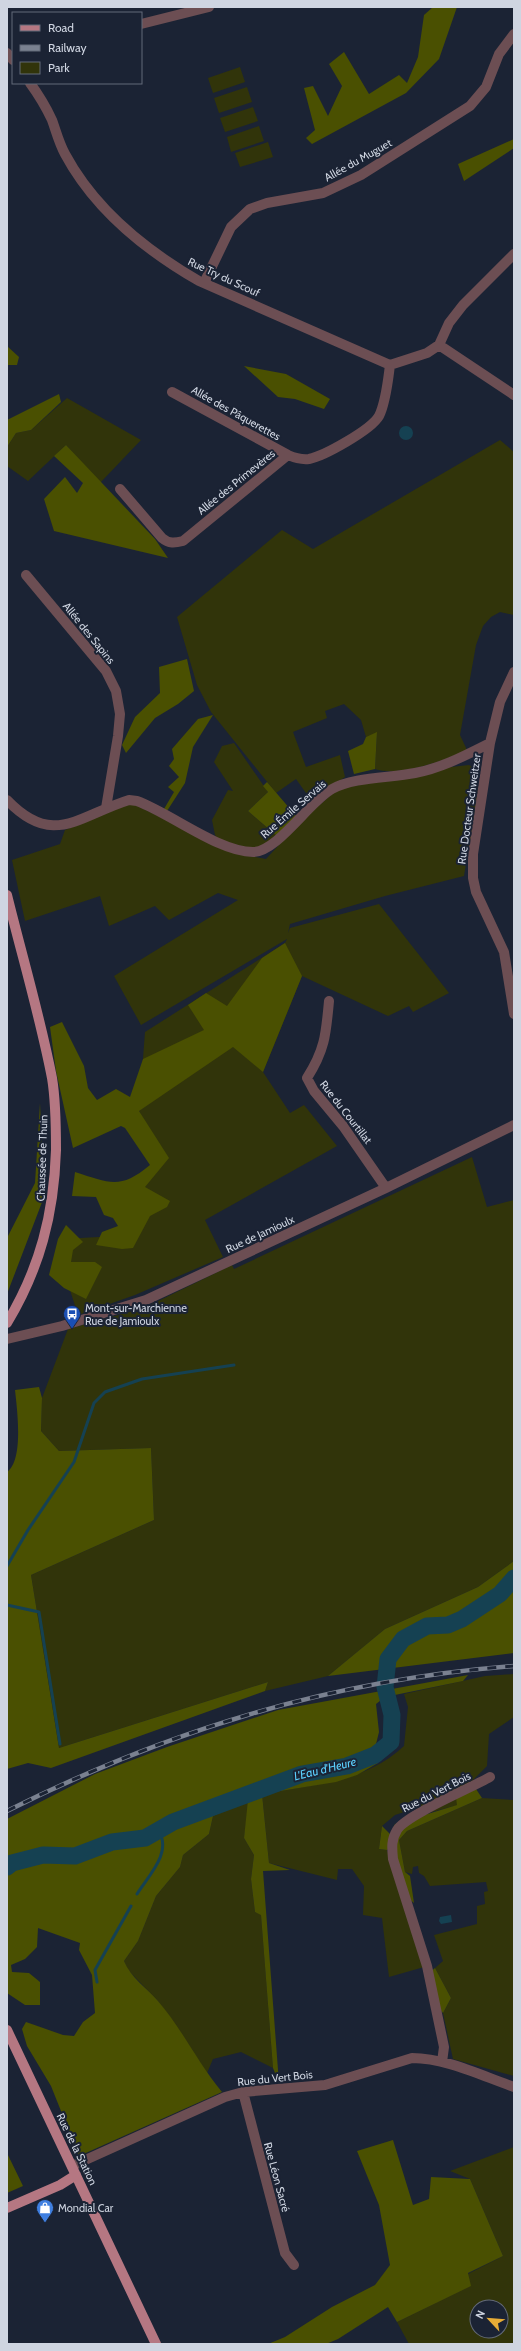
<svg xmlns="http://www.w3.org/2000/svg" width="521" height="2351" viewBox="0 0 521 2351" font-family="Cabin,sans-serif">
  <rect width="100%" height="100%" fill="#1b2334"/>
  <path fill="#31340a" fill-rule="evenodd" d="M240,67l5,15 -32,11 -5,-15z
    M247,87l5,15 -33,11 -5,-15z
    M253,107l5,14 -33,11 -5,-14z
    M259,126l5,15 -33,11 -4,-15z
    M268,142l5,15 -33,10 -5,-14z
    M67,398l74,42 -41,43 -34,-38 -38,36 -21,-15v-19l9,-14 15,-3z
    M500,440l14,12v163l-14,-3 -9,5 -8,9 -7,19 -16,90 7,15c-23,11 -68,27 -92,19l2,-36 -11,4 -5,-17 -17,-16 -19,7 2,7 -34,14 13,35 34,-12 5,22 -34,23 -15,-21 -20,14 -65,-81 -14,-27 -20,-68 105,-87 31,19z
    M234,743l34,49 -20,19 29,25 -17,12h-11l-30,-8 -4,-5 -3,-15 16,-30 5,1 -19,-29 8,-16z
    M469,765c4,3 6,4 8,9 4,19 -9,80 -13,102l-79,20 -95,28 -2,9 2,-5 89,-24 70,89 -36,19 -4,-6 -21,10 -86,-40 -39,96 27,41 14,-8 33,41 -132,74 18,37 -88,38 -57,20 -9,-28 -7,-48 73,-4 3,-50 27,-23 -26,-51 6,-79 140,-89 2,-4 -146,86 -27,-49 124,-76 -20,-7 -49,27 -14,-14 -46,20 -9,-30 -75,25 -13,-61 48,-16 5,-14 66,-27 107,51 28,5 34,-37 38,-33 113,-22z
    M472,1157l15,50 27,-7v361l-36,26 -93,42 -57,47 -63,15 3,-9 -209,66 -28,-173 123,-55 -3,-72 -92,3 -18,-20 1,-33 26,-69 76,-21 88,-43 2,4z
    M514,1674v43l-25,17 -2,32 -18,18 -43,21 -31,10 -13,11 -3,23 8,1 37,117 -35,10 -7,-59 -19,-3 1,-29 -12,-17h-14l-1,11 -68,-17 -7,-69c50,-9 104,-12 142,-48l4,-39 -4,-13 81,-18z
    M456,1798l2,7 -30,8z
    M482,1798l32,2v276l-61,-17 -10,-46 8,-15 -16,-30 8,-7 -9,-26 43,-11v-18l8,-2 -1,-12 4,-1 -2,-9 -56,4 -6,-10 -5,-3 -1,-7 -5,1 -1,7 -7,-2 -6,-32 8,-9z
    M249,1800l-5,38 10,17 -3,24 4,33 6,2 12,154 -32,-16 -28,7 -6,14 -49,-72 -30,-31 -4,-9 14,-20 18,-45 24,-29 3,-12 26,-21 4,-18z
    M514,2147v197h-105l-12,-22 73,-36 -2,-12 35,-18 -33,-77 -20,-8zM477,2307h24v24h-24z"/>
  <path fill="#4a5001" d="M433,7h24l-18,52 -33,34 -94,51 -6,-6 9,-8 -11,-42 9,-2 15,30 14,-30 -13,-22 15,-12 25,42 30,-19 8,8 11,-26 6,-42z
    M514,139v9l-50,33 -6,-17z
    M7,346l12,11 -2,8h-10z
    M244,366l42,8 44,25 -6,10 -29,-10 -17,-2z
    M59,394l2,8 -30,28 -15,3 -9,14v-27z
    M66,445l89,94 13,19 -114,-27 -10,-32 21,-22 12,16 6,-10 -29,-27z
    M187,659l7,32 -16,13 -23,14 -29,35 -4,-8 13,-28 25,-24 -1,-26z
    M213,715l-20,32 -8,36 -18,28 -3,-2 10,-17 -6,-5 11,-10 -10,-11 5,-7 -2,-10 26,-30z
    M377,732l-2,37 -21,5 -6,-23 15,-7 3,-7z
    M267,782l30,35 -20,19 -29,-25 20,-19 -5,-6z
    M285,943l17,33 -39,96 -30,-25 -94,64 30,47 -24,29 25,14 -3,6 -17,9 -17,32 -11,1 -26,-4 6,-13 16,-6 -5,-8 -9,-3 -8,-18 -24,-1 3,-24c35,11 45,18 75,-7l-25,-37 -4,-2 -48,22 -17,-77 -6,-44 12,-5 22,44 4,22 9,12 19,-11 14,8 13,-38 61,-29 -16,-25 18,-12 21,13 35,-48z
    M40,1103l4,94 -37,97v-56l28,-55z
    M66,1225l17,17 -10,8 -2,12h24l7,5 -16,32 -22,-11 -15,-13 9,-36z
    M39,1387l3,11 -1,33 18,20 92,-3 3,72 -123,55 28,173 209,-66 -3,9 -214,77 -23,-5 -21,6v-297c17,-12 10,-63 8,-82z
    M514,1561v92l-186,23 57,-47 93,-42z
    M468,1675l-5,6 -78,16 -9,7 3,28 -5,20 4,11 -21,12 -21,7 -74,12 7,69 21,7 -27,1 16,212 -6,-15 -12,-153 -6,-3 -4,-33 3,-24 -10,-17 4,-38 -35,16 -4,18 -26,21 -3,12 -24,29 -18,45 -14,20c7,17 22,26 34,40 24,28 40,62 64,91l-143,64 -28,-70 -24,-40 -5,-17 4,-7 37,13 11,1 9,-14 12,-9 -3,-38 -13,-25 1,-7 -42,-15 -1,19 -12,12 -14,6 1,7 17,1 11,9v23h-15l-18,-12v-174l88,-45 72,-27 111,-37z
    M476,1789l6,9 -75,33 -8,9 6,32 5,4 4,27 -5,-4 -16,-53 -6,4 -8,-1 3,-23 8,8 5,-10 62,-19 -1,-7z
    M435,1968l16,30 -8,15 -4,-4 -10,-36z
    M393,2140l20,65 16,-6 2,-22 39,2 33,77 -35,17 3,13 -74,36 -9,-15 -50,32 -12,5h-58l17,-7 47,-30 43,-22 15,-20 -11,-60 -22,-54z
    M7,2153l16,33 -16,7z"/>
  <path fill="#154152" d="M399 433a7 7 0 1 1 14 0a7 7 0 1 1-14 0Z
    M451,1915l1,7 -11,2 -2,-3 1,-4z"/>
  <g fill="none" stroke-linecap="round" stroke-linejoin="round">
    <path stroke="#154152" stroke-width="3" d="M7,1566l21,-36 46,-68 20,-59 11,-11 37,-13 92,-14
      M7,1605l32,7 21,132
      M137,1894c12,-19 36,-42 21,-64
      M97,1982l-2,-12 36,-64"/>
    <path stroke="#154152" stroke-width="17" d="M7,1867l5,-4 31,-8 32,1 37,-14 33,-4 28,-16 129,-48 45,-8 28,-11 16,-13 1,-27 -7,-28 3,-28 15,-20 24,-13 21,-1 14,-6 38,-25 14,-16"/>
    <path stroke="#6c4e53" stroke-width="10" d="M141,24l68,-17
      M7,53l6,7
      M30,83c8,11 16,24 22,37 4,11 7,23 13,34 30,56 80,96 134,127l191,84 37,-12 12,-8
      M514,254l-51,51 -14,18 -10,22 75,50
      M204,283l27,-56 19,-18 17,-6 56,-10 38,-18 109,-69 16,-19 13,-33 15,-20
      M172,392l116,63c7,3 13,5 21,4 15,-3 62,-29 70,-43 7,-14 9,-36 11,-51
      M120,489l42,49c7,6 13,5 21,3l105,-86
      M26,575l80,96 10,20 4,23 -2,22 -12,72
      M490,743l-17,111v24l3,14 28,60 10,62
      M7,800c46,48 71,16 122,0l8,1c33,12 82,51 116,51 24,0 56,-50 79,-63 21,-12 58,-11 83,-16 27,-5 51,-18 75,-30l10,-41 14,-30
      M329,1001c-3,33 -4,49 -22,77l7,13 29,35 43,62
      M7,1339l55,-13 84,-26 240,-112 128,-63
      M442,2062l2,-15 -17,-81 -34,-107c-1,-11 -2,-19 4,-29 9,-15 74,-42 93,-53
      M243,2092l42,161 9,12
      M72,2166l153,-69 18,-5 82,-7 87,-27c34,0 70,18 102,29"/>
    <path stroke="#b57782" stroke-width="10" d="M7,895c15,61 33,121 45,183 4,24 4,48 4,72 -2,64 -16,118 -49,173
      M7,2030l149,314
      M7,2208l53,-23 16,-10"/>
    <defs>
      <path id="rail" d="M7,1811c162,-81 325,-131 507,-145"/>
    </defs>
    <use href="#rail" stroke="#7a8190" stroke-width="4.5"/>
    <use href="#rail" stroke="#1b2334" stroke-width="3" stroke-dasharray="9" stroke-linecap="butt"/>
  </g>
  <defs>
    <symbol id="bus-pin" viewBox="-11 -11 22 30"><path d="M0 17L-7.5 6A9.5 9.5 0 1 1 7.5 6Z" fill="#1a4fb4" stroke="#1b2334"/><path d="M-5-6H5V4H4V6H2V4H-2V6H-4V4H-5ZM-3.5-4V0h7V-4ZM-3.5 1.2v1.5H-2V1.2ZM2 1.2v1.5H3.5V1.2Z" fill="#fff"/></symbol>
    <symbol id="shop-pin" viewBox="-11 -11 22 30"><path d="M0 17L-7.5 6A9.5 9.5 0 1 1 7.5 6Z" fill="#3f7fe0" stroke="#1b2334"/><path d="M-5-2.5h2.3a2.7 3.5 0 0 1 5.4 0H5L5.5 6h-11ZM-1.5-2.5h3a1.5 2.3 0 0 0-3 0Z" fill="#fff"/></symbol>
  </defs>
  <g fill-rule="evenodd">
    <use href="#bus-pin" x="62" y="1304" width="20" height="27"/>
    <use href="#shop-pin" x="35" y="2198" width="20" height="27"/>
  </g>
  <g text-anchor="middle" stroke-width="4" stroke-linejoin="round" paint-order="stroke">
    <g font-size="11" fill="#cfd5e1" stroke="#1b2334">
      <text transform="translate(358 160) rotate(-29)" y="4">Allée du Muguet</text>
      <text transform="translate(224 277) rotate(25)" y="4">Rue Try du Scouf</text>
      <text transform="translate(236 413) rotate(29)" y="4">Allée des Pâquerettes</text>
      <text transform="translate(236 482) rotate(-39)" y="4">Allée des Primevères</text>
      <text transform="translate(89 633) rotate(51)" y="4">Allée des Sapins</text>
      <text transform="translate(293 809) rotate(-41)" y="4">Rue Émile Servais</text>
      <text transform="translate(469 809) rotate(-82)" y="4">Rue Docteur Schweitzer</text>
      <text transform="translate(346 1112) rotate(52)" y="4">Rue du Courtillat</text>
      <text transform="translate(42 1158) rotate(-88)" y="4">Chaussée de Thuin</text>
      <text transform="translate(260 1234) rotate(-25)" y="4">Rue de Jamioulx</text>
      <text transform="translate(436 1792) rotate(-27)" y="4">Rue du Vert Bois</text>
      <text transform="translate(275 2078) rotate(-6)" y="4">Rue du Vert Bois</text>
      <text transform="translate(77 2149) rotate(64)" y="4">Rue de la Station</text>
      <text transform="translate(277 2177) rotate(75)" y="4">Rue Léon Sacré</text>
    </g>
    <g font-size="11" fill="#cfd5e1" stroke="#1b2334" text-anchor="start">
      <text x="85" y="1312">Mont-sur-Marchienne<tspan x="85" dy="13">Rue de Jamioulx</tspan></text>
      <text x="58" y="2212">Mondial Car</text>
    </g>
    <g font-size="12" font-style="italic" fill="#5bcffd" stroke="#1b2334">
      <text transform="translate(325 1769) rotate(-14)" y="4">L'Eau d'Heure</text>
    </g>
  </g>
  <rect width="521" height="2351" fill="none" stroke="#cfd5e1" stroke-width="16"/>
  <rect x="12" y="12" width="130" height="72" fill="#1b2334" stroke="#636a79"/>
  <rect x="20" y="25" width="20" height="6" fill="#b57782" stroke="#636a79"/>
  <text x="48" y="32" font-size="12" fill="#cfd5e1">Road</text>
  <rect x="20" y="45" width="20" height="6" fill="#7a8190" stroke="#636a79"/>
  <text x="48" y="52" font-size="12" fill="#cfd5e1">Railway</text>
  <rect x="20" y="62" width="20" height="12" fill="#31340a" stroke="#636a79"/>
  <text x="48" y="72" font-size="12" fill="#cfd5e1">Park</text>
  <g transform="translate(489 2319) rotate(296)"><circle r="19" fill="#1b2334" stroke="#636a79"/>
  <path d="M0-3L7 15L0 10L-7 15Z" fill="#e7ac36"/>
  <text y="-6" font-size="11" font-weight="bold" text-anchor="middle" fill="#cfd5e1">N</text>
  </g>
</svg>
